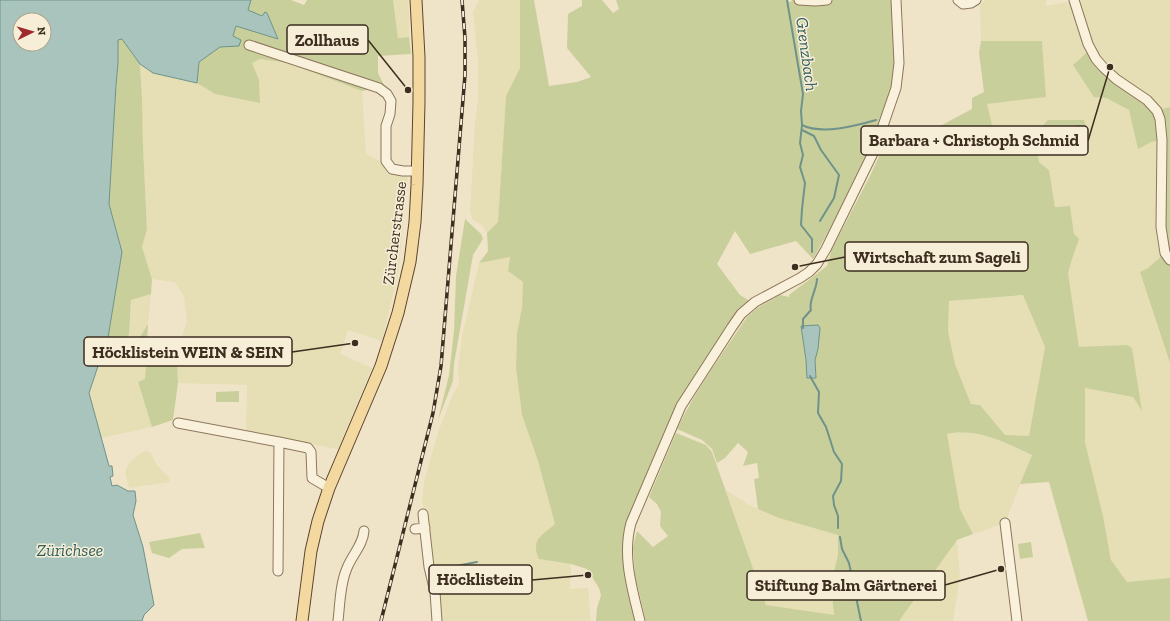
<svg xmlns="http://www.w3.org/2000/svg" width="1170" height="621" viewBox="0 0 1170 621" font-family="'Zilla Slab',serif">
  <rect width="100%" height="100%" fill="#f0e4c8"/>
  <path fill="#e6deb5" d="M393,0h15l1,13v24l-11,1z
    M479,0h41v68l-14,28 -8,126 -11,11 -4,-7 -10,-6 -3,-8 5,-89 3,-24v-37l-5,-50z
    M985,0h61v6l28,-5v-1h96v107l-13,4 -70,-60 -12,11 31,36 23,12 9,38 13,-6 11,-2 3,113 -17,15 -8,4 30,91v215l-43,4 -16,-22 -8,-44 -18,-74v-54l48,9 8,13 -9,-62 -53,-1 -11,-74 4,-14 2,-25 -4,-28 -15,1 -6,-37 -10,-8 -2,-19 29,-3 18,-20h-35l-9,9 -45,9 -9,-34 60,-7 -4,-56h-61l-1,-36z
    M260,59l28,4 74,28 4,63 16,8 5,11 21,3 -10,99 -16,66 -34,-11 -8,24 32,14 -34,81 -92,-16 1,-48 -69,-2 -2,-41 5,-2 6,-19 -3,-25 -9,-14 -23,-3 -10,-32 5,-19 -4,-82 -1,-47 -2,-35 13,9 44,10 18,11 45,9 -1,-23 -8,-17z
    M510,257l-2,14 15,11 -1,25 -5,27 -1,34 6,47 16,46 17,63 -16,13v22l32,5 -1,25 18,-1 3,33h-151l-13,-100 -5,-21 2,-18 14,-50 16,-40 5,-8 -1,-17 4,-30 17,-74z
    M151,294l-3,30 -18,29 17,1 -2,25 -7,4 14,44 -51,11 -12,-45 9,-27 7,-10 24,-21 2,-36z
    M1023,295l22,52 -16,89 -24,-1 -25,-30 -9,-1 -16,-40 -7,-33 1,-30z
    M965,432l28,5 39,18 -27,68 -32,11 -13,-25 -13,-75z
    M145,451l5,1 7,13 12,13 1,4 -41,6 -4,-16 4,-9 9,-8z
    M726,490l23,15 30,13 59,17v19l-7,31 3,31 -68,-11z
    M957,539l3,38 -7,44h-54z"/>
  <path fill="#c9cf9b" fill-rule="evenodd" d="M251,0h40l13,5 3,-5h86l5,38 11,-1 2,17 -33,2v17l7,14 -23,4 -74,-28 -28,-4 -8,4 7,17 1,23 -45,-9 -18,-11 2,-21 34,-26 3,-10 42,13 -11,-26 -5,3 -15,-6z
    M520,0h14l15,86 28,-4 14,-5 -24,-29 1,-34 14,-8v-6h20l11,13 6,-4 -3,-9h169l6,2 1,-2h104l3,63 -9,47 -49,99 -28,50 -17,-18 -46,13 -15,-23 -18,33 23,31 10,6 -44,61 -80,168 10,91h-40l1,-13 4,-13 -2,-7 -12,-19 -16,-5 -32,-5c-9,-19 3,-24 16,-35l-17,-63 -16,-46 -6,-47 1,-34 5,-27 1,-25 -15,-11 2,-14 -31,6 9,-12 -1,-18 11,-11 8,-126 14,-28z
    M122,39l18,25 2,35 1,47 4,83 -5,18 10,32 -1,15 -20,6 -2,35 -24,21 17,-104 -13,-48 7,-119 2,-22v-23z
    M981,41h61l4,56 -59,7 8,34 45,-9 8,-9h36l2,7 -4,8 -7,3 -38,6 2,18 10,8 6,37 15,-1 4,28 5,5 -7,20 -4,14 11,74 48,-2 5,3 10,63 -9,-14 -48,-9v54l18,74 8,44 16,22 43,-4v43h-82l-39,-139 -29,2 12,-29c-28,-13 -54,-27 -85,-21l13,75 13,25 -16,6 -58,81h-253l-11,-45 -2,-29 4,-16 16,16 15,-11 -8,-10 1,-14 -4,-8 -8,-7 27,-64 30,12 6,7 54,153 68,10 -3,-30 7,-31v-19l-59,-17 -21,-9 -4,-30 5,-1 -2,-15 -14,3 5,-14 -10,-9 -13,15 -8,5 -5,-14 -10,-9 -25,-11c19,-40 46,-76 70,-112l10,-9 23,-13 9,2v-2l38,-29 5,-17 38,-73 15,-33 4,-13 13,12 4,-4 22,1 12,-13 32,-17v-11l12,-6 -5,-39zM1023,295l22,52 -16,89 -24,-1 -25,-30 -9,-1 -16,-40 -7,-33 1,-30z
    M1090,49l66,62 14,-4v256l-30,-91 8,-4 17,-15 -4,-113 -10,2 -13,7 -9,-39 -23,-12 -12,-1 -21,-32z
    M465,219l16,15 2,5 -10,16 -19,109 -1,17 -15,39 11,-45 5,-44 2,-55z
    M148,324l-1,19 29,-1 2,41 -5,37 -21,7 -14,-45 7,-3 2,-25 -17,-1z
    M239,391v11h-23v-10z
    M200,533l5,15 -23,1 -13,9 -17,-5 -3,-11z
    M1031,542l2,15 -13,2 -2,-15z"/>
  <path fill="#a9c4bc" stroke="#6f938a" fill-rule="evenodd" d="M0,0h251l-3,10 14,6 3,-4 2,1 11,26 -42,-13 -3,10 8,4 -2,6 -19,1 -21,15 -2,21 -44,-10 -13,-9 -18,-25 -4,1v23l-2,22 -7,119 13,48 -17,104 -7,10 -9,27 20,73h3l1,10 -3,1 2,9 5,-1 11,6h7l1,10 -3,14 10,32 11,58 -10,10 -2,6h-142zM20,20h24v24h-24z
    M818,325l2,3 -2,21 -3,11 1,18h-9l-1,-18 -5,-34z"/>
  <g fill="none" stroke-linecap="round" stroke-linejoin="round">
    <path stroke="#6f938a" stroke-width="2" d="M787,0l16,94 -2,17 1,14c20,10 53,1 74,-5
      M802,125l-2,18 3,12 -3,12 5,16 -3,26 -1,16 11,14v13
      M889,129l9,11
      M802,130l12,6 7,14 18,25 -5,23 -14,23
      M996,140c8,-1 17,-3 25,-4 20,-1 40,1 58,-10
      M913,142h5
      M930,142l13,11 11,-4 8,2 8,-4
      M977,145l8,-4h7
      M803,328v-9l8,-9c-3,-8 6,-21 6,-31
      M810,376l9,16 -1,21 8,14 8,25 8,12 -1,17 -8,15 1,9 4,11v12
      M840,537l2,12 7,14 12,58
      M440,569l37,-7"/>
    <defs>
      <path id="minor" d="M799,0l16,1 12,-1
        M958,0l5,4 8,-1 5,-3
        M1074,0l14,44 8,15 7,8 13,12 31,21 10,11 3,8 2,21 -1,87 4,26 5,7
        M249,45l130,43 8,6 4,7 -1,13 -4,12v35l6,8 11,2h14
        M178,423l101,19
        M423,514l6,53 6,25 2,29
        M1005,523l12,98
        M415,529l10,-1
        M278,571l1,-129 29,6 3,4 1,26 17,10
        M338,621c2,-17 2,-37 9,-53 5,-13 16,-23 17,-37
        M640,621c-8,-33 -18,-65 -9,-98l50,-117 51,-79 9,-13 14,-12 45,-24 9,-6 8,-8 9,-15 49,-100 21,-61 3,-25 -3,-63"/>
      <path id="major" d="M302,621l9,-70 7,-30 11,-33 52,-122 17,-53 12,-51 5,-40 2,-37 2,-83v-45l-3,-57"/>
    </defs>
    <use href="#minor" stroke="#8d765c" stroke-width="11"/>
    <use href="#major" stroke="#5b4430" stroke-width="13"/>
    <use href="#minor" stroke="#faf1dc" stroke-width="9"/>
    <use href="#major" stroke="#f3d9a0" stroke-width="11"/>
    <defs>
      <path id="rail" d="M381,621l52,-208 8,-47 24,-291v-37l-3,-38"/>
    </defs>
    <use href="#rail" stroke="#3d2e20" stroke-width="3.5"/>
    <use href="#rail" stroke="#f7eed8" stroke-width="2" stroke-dasharray="6" stroke-linecap="butt"/>
  </g>
  <g text-anchor="middle" stroke-width="3" stroke-linejoin="round" paint-order="stroke">
    <g font-size="16" fill="#3d2e20" stroke="#f7eed8">
      <text transform="translate(394 233) rotate(-83)" y="6">Zürcherstrasse</text>
    </g>
    <g font-size="17" font-style="italic" fill="#2f5d5a" stroke="#f7eed8">
      <text transform="translate(807 54) rotate(82)" y="6">Grenzbach</text>
      <text x="70" y="556">Zürichsee</text>
    </g>
  </g>
  <path fill="none" stroke="#3d2e20" stroke-width="1.5" d="M408 90L368 40M1110 67L1088 141M795 267L845 257M355 343L292 352M588 575L532 580M1001 569L945 585"/>
  <g fill="#3d2e20" stroke="#f7eed8" stroke-width="1.5">
    <circle cx="408" cy="90" r="4"/>
    <circle cx="1110" cy="67" r="4"/>
    <circle cx="795" cy="267" r="4"/>
    <circle cx="355" cy="343" r="4"/>
    <circle cx="588" cy="575" r="4"/>
    <circle cx="1001" cy="569" r="4"/>
  </g>
  <g fill="#f7eed8" stroke="#3d2e20" stroke-width="1.5">
    <rect x="287" y="25" width="81" height="29" rx="4"/>
    <rect x="861" y="126" width="227" height="29" rx="4"/>
    <rect x="845" y="242" width="183" height="29" rx="4"/>
    <rect x="84" y="337" width="208" height="29" rx="4"/>
    <rect x="429" y="565" width="103" height="29" rx="4"/>
    <rect x="747" y="571" width="198" height="29" rx="4"/>
  </g>
  <g font-size="17" text-anchor="middle" font-weight="bold" fill="#3d2e20">
    <text x="327" y="46">Zollhaus</text>
    <text x="974" y="146">Barbara + Christoph Schmid</text>
    <text x="937" y="263">Wirtschaft zum Sageli</text>
    <text x="188" y="358">Höcklistein WEIN &amp; SEIN</text>
    <text x="480" y="585">Höcklistein</text>
    <text x="846" y="591">Stiftung Balm Gärtnerei</text>
  </g>
  <g transform="translate(32 32) rotate(85)"><circle r="19" fill="#f7eed8" stroke="#ada18e"/>
  <path d="M0-3L7 15L0 10L-7 15Z" fill="#9e2a2b"/>
  <text y="-6" font-size="11" font-weight="bold" text-anchor="middle" fill="#3d2e20">N</text>
  </g>
</svg>
